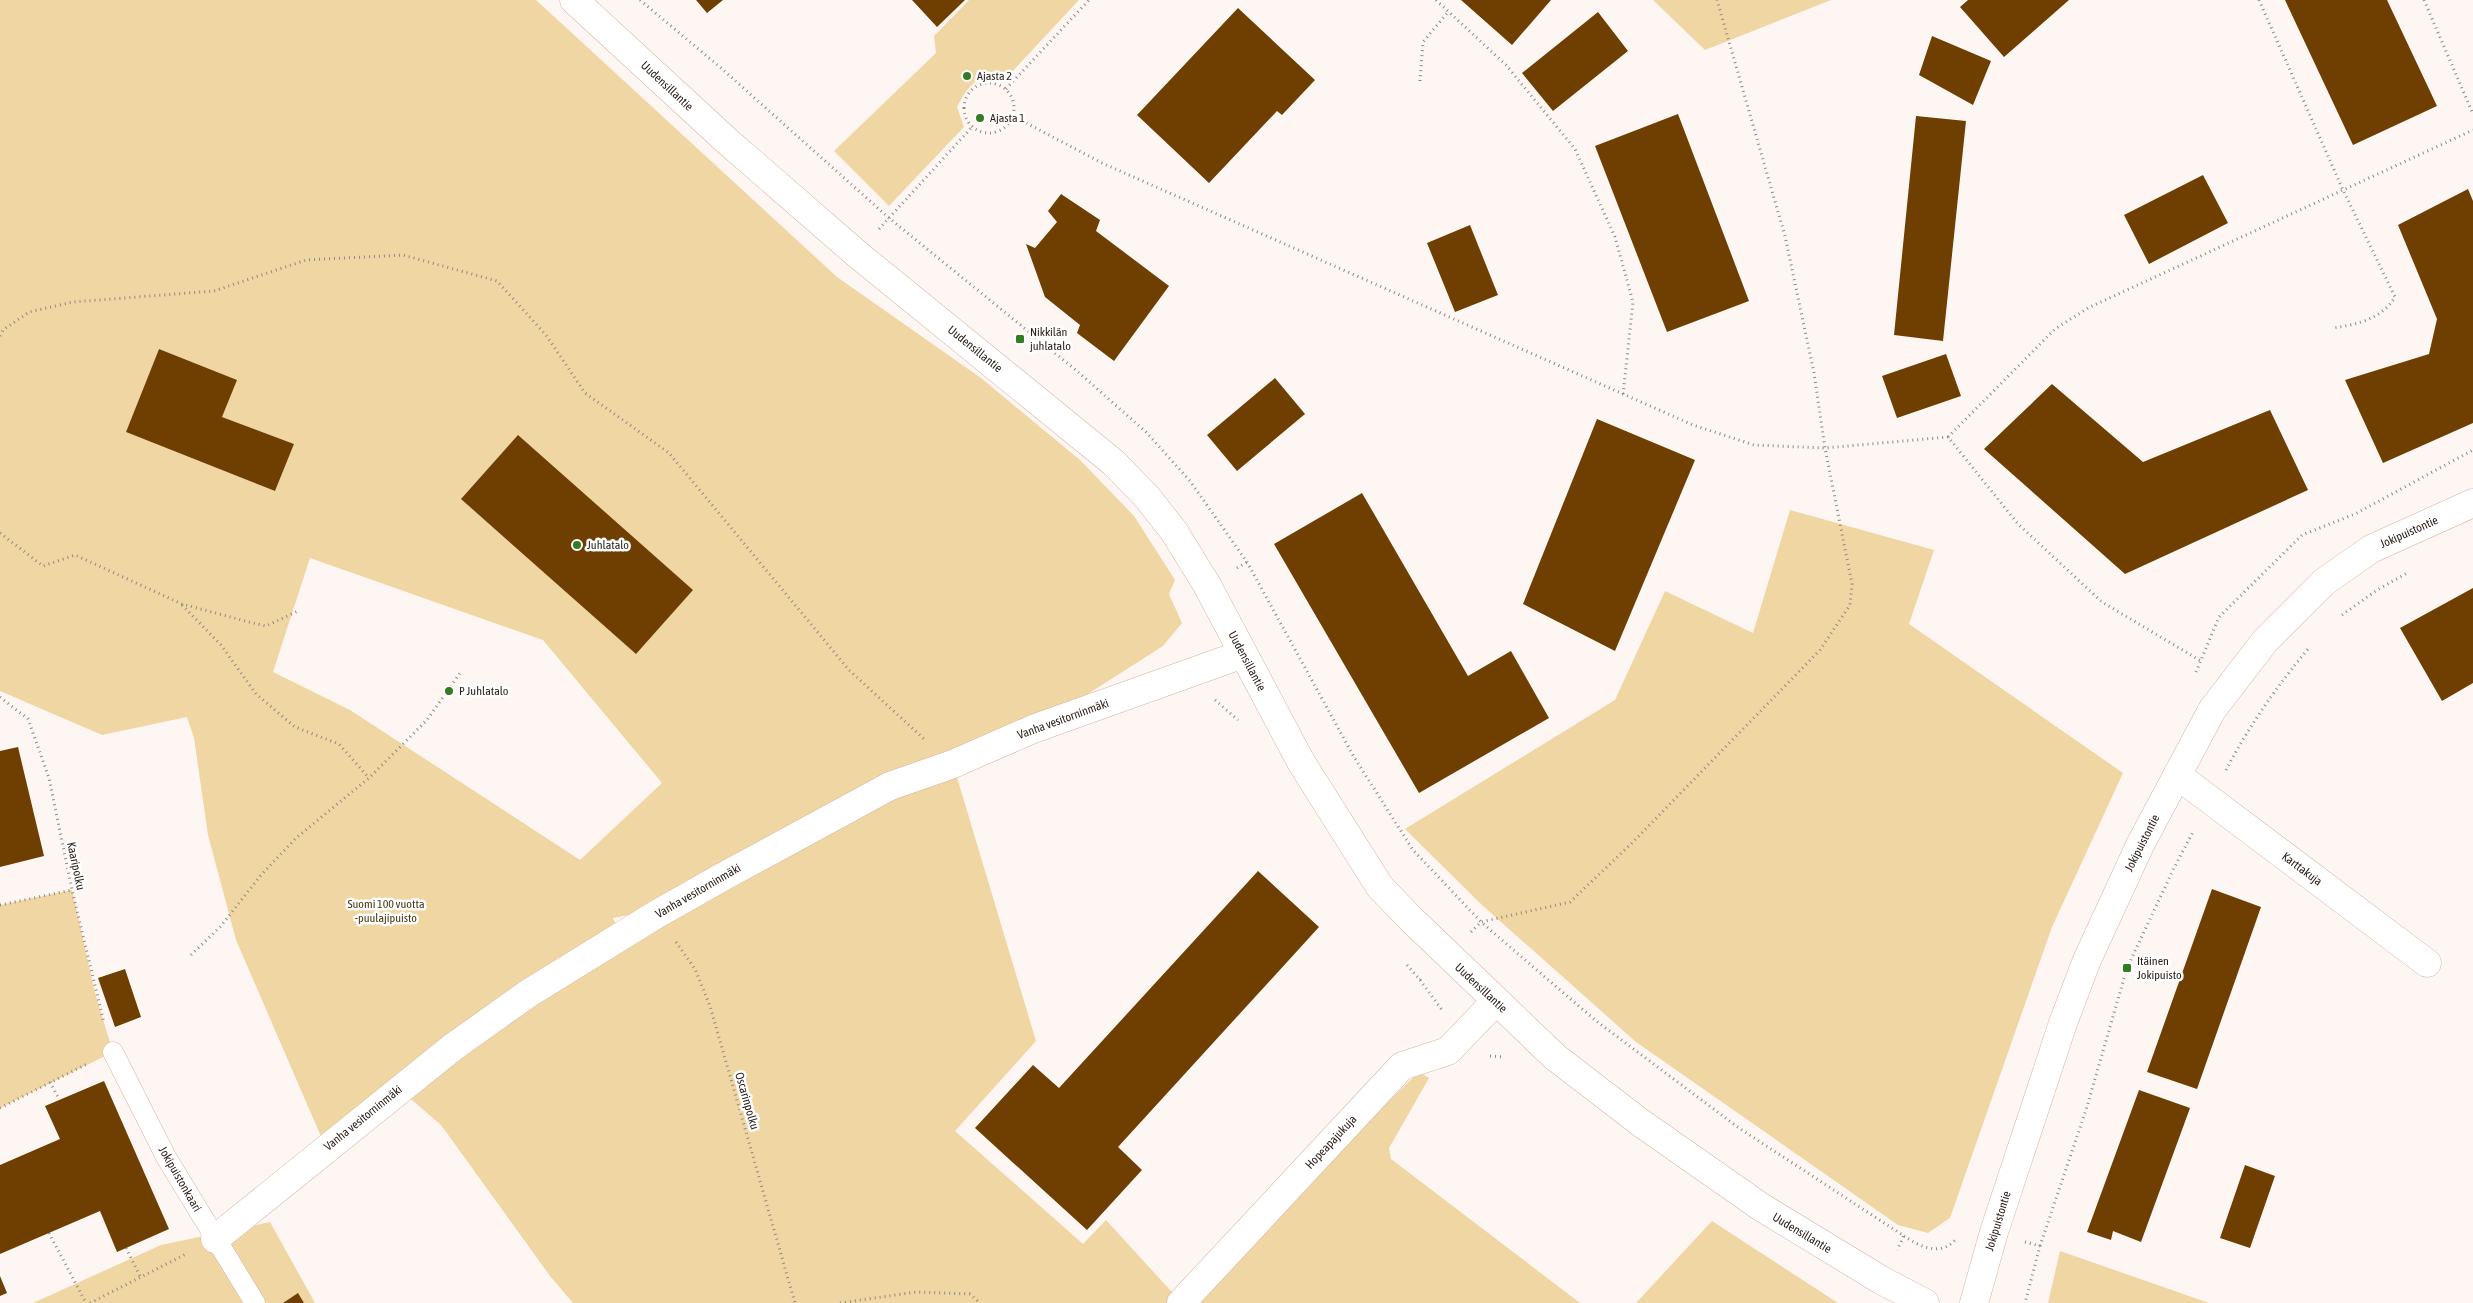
<svg xmlns="http://www.w3.org/2000/svg" width="2473" height="1303" viewBox="0 0 2473 1303" font-family="'Asap Condensed',sans-serif">
  <rect width="100%" height="100%" fill="#fef6f3"/>
  <path fill="#f0d6a3" fill-rule="evenodd" d="M0,0h536l301,277 144,101 99,82 54,56 41,64 -6,14 13,29 -19,23 -130,83 -80,35 83,277 -81,90 128,113 23,-24 75,82 238,-230 10,6 -40,70 2,11 189,144h-1007l-23,-27 -109,-151 -42,-36 -73,59 -90,-208 -28,-105 -14,-97 -7,-21 -85,18 -102,-44zM159,349l77,31 -14,37 72,27 -19,47 -149,-59zM310,558l233,82 119,143 -82,77 -230,-150 -77,-38zM664,908l-41,27 -10,-16v-1z
    M969,0h110l-70,75c-29,-1 -39,6 -52,32l7,20 -75,79 -55,-55 102,-98 -2,-17z
    M1653,0h178l-126,50z
    M1790,510l144,40 -25,74 214,149 -71,154 -102,291 -22,15 -30,-8 -262,-183 -154,-137 -77,-76 210,-129 50,-109 88,42z
    M72,890l23,103 18,59 -113,56v-203z
    M1712,1221l126,82h-202z
    M270,1222l45,81h-282l128,-58z
    M2060,1251l149,52h-161z"/>
  <path fill="#6e3f00" d="M696,0h27l-16,13z
    M912,0h53l-28,27z
    M1461,0h90l-39,45z
    M1968,0h101l-65,57 -44,-50z
    M2285,0h102l50,106 -84,39z
    M1238,8l77,72 -33,35 -5,-4 -68,72 -72,-68z
    M1598,12l30,39 -75,60 -31,-38z
    M1932,36l59,25 -18,44 -54,-30z
    M1678,114l71,187 -82,31 -72,-186z
    M1916,116l50,5 -23,220 -49,-6z
    M2203,175l25,48 -79,41 -25,-49z
    M2468,189l5,12v222l-90,40 -38,-83 84,-26 8,-35 -39,-94z
    M1061,194l39,26 -4,11 73,55 -55,75 -37,-28 3,-8 -35,-28 -19,-53 9,4 22,-26 -9,-11z
    M1470,225l28,70 -43,17 -28,-69z
    M159,349l78,31 -15,37 72,27 -19,47 -149,-59z
    M1946,354l15,42 -64,22 -15,-42z
    M1275,378l30,36 -68,57 -30,-36z
    M2052,384l91,78 127,-52 38,80 -183,84 -141,-125z
    M1597,419l98,41 -80,191 -92,-47z
    M518,435l175,155 -57,64 -175,-155z
    M1362,493l106,183 43,-25 38,67 -130,75 -145,-249z
    M2473,588v95l-31,18 -42,-73z
    M18,747l26,109 -44,11v-116z
    M1258,871l61,56 -201,220 24,23 -55,60 -112,-102 58,-63 26,23z
    M2212,889l49,18 -64,182 -50,-17z
    M125,969l16,48 -26,10 -17,-49z
    M104,1081l65,148 -52,23 -17,-41 -100,43v-89l60,-26 -15,-33z
    M2139,1090l51,18 -49,134 -28,-11 -2,9 -24,-8z
    M2245,1165l30,11 -25,72 -30,-10z
    M0,1276l7,17 -7,3z
    M298,1293l6,10h-21z"/>
  <g fill="none" stroke-linecap="round" stroke-linejoin="round">
    <defs>
      <path id="service" d="M113,1052l53,105 89,146"/>
      <path id="minor" d="M2177,775l250,188
        M215,1239l238,-192 76,-54 128,-79 69,-39 164,-89 63,-22 80,-35 210,-75
        M1181,1303l221,-237 46,-15 47,-49"/>
      <path id="tertiary" d="M574,0l153,141 130,113 257,209 32,33 27,34 34,55 94,177 79,125 31,32 144,138 86,66 120,84 120,73 44,23
        M1974,1303l20,-71 69,-209 24,-63 53,-115 72,-135 53,-69 59,-59 47,-33 102,-46"/>
    </defs>
    <use href="#service" stroke="#d7b3a3" stroke-width="21"/>
    <use href="#minor" stroke="#d7b3a3" stroke-width="29"/>
    <use href="#tertiary" stroke="#d7b3a3" stroke-width="29"/>
    <path stroke="#928883" stroke-width="3" stroke-dasharray="1 4" stroke-linecap="butt" d="M640,0l81,68 168,150 188,153 69,61 44,49 57,81 107,195 59,93 68,72 114,98 144,108 165,108 -7,14
      M1436,0l70,65 69,84 40,88 18,65 -10,93
      M2259,0l84,190 52,107c-13,22 -39,28 -63,31
      M2424,0l49,114
      M1420,81l3,-39 26,-31
      M964 108a25 25 0 1 1 50 0a25 25 0 1 1-50 0Z
      M1006,89l83,-89
      M1013,116l89,47 591,262 61,20 71,3 123,-11 70,87 84,78 99,59
      M879,229l93,-102
      M0,336l3,-6 26,-18 44,-10 141,-11 92,-31 97,-5 94,26 49,54 39,58 84,60 180,217 75,69
      M1948,437l107,-108 33,-21 385,-178
      M0,533l43,33 32,-11 107,49 67,18 17,4 32,-15
      M1237,568l10,-6
      M182,605l39,40 35,49 39,33 44,17 30,34
      M2342,615l35,-25 32,-18
      M2196,672l23,-55 83,-82 53,-21 118,-64
      M0,697l28,22 21,59 23,112 32,133
      M1215,700l23,20
      M2226,770c23,-44 51,-84 82,-121
      M0,905l72,-15
      M1471,932l10,-10 89,-20 60,-57 190,-195 30,-45 2,-21 -27,-136 -11,-75 -29,-137 -68,-236
      M676,942l19,27 15,37 85,297
      M191,955l30,-29 40,-51 35,-37 73,-60 58,-58 33,-47
      M1407,965l13,15 3,-3
      M1420,980l22,30
      M1490,1056l14,1
      M50,1082l9,17
      M0,1108l87,-44
      M49,1233l37,70
      M1904,1236c15,10 36,21 51,4
      M2025,1242l15,4 -15,57
      M2040,1246l46,-136 41,-142 47,-100 20,-38
      M126,1248l14,28
      M90,1303l96,-49
      M840,1303l76,-11 54,2 10,9"/>
    <use href="#service" stroke="#fff" stroke-width="20"/>
    <use href="#minor" stroke="#fff" stroke-width="28"/>
    <use href="#tertiary" stroke="#fff" stroke-width="28"/>
  </g>
  <g fill="#337c23" stroke="#fff" stroke-width="2">
    <circle cx="967" cy="76" r="5"/>
    <circle cx="980" cy="118" r="5"/>
    <rect x="1015" y="334" width="10" height="10" rx="2.5"/>
    <circle cx="577" cy="545" r="5"/>
    <circle cx="449" cy="691" r="5"/>
    <rect x="2122" y="963" width="10" height="10" rx="2.5"/>
  </g>
  <g text-anchor="middle" stroke-width="5" stroke-linejoin="round" paint-order="stroke">
    <g font-size="12" fill="#2b1e18" stroke="#fff" text-anchor="start">
      <text x="977" y="80">Ajasta 2</text>
      <text x="990" y="122">Ajasta 1</text>
      <text x="1030" y="336">Nikkilän<tspan x="1030" dy="14">juhlatalo</tspan></text>
      <text x="587" y="549">Juhlatalo</text>
      <text x="459" y="695">P Juhlatalo</text>
      <text x="2137" y="965">Itäinen<tspan x="2137" dy="14">Jokipuisto</tspan></text>
    </g>
    <g font-size="12" fill="#2b1e18" stroke="#fff">
      <text transform="translate(667 86) rotate(43)" y="4">Uudensillantie</text>
      <text transform="translate(975 349) rotate(39)" y="4">Uudensillantie</text>
      <text transform="translate(2409 532) rotate(-24)" y="4">Jokipuistontie</text>
      <text transform="translate(1247 661) rotate(62)" y="4">Uudensillantie</text>
      <text transform="translate(1063 719) rotate(-20)" y="4">Vanha vesitorninmäki</text>
      <text transform="translate(2142 843) rotate(-63)" y="4">Jokipuistontie</text>
      <text transform="translate(76 866) rotate(78)" y="4">Kaaripolku</text>
      <text transform="translate(2302 869) rotate(37)" y="4">Karttakuja</text>
      <text transform="translate(698 891) rotate(-30)" y="4">Vanha vesitorninmäki</text>
      <text transform="translate(1481 988) rotate(43)" y="4">Uudensillantie</text>
      <text transform="translate(747 1101) rotate(74)" y="4">Oscarinpolku</text>
      <text transform="translate(363 1118) rotate(-39)" y="4">Vanha vesitorninmäki</text>
      <text transform="translate(1331 1142) rotate(-47)" y="4">Hopeapajukuja</text>
      <text transform="translate(180 1179) rotate(60)" y="4">Jokipuistonkaari</text>
      <text transform="translate(1998 1221) rotate(-73)" y="4">Jokipuistontie</text>
      <text transform="translate(1802 1233) rotate(31)" y="4">Uudensillantie</text>
    </g>
    <g font-size="12" fill="#4a3913" stroke="#fff">
      <text x="386" y="908">Suomi 100 vuotta<tspan x="386" dy="14">-puulajipuisto</tspan></text>
    </g>
  </g>
</svg>
